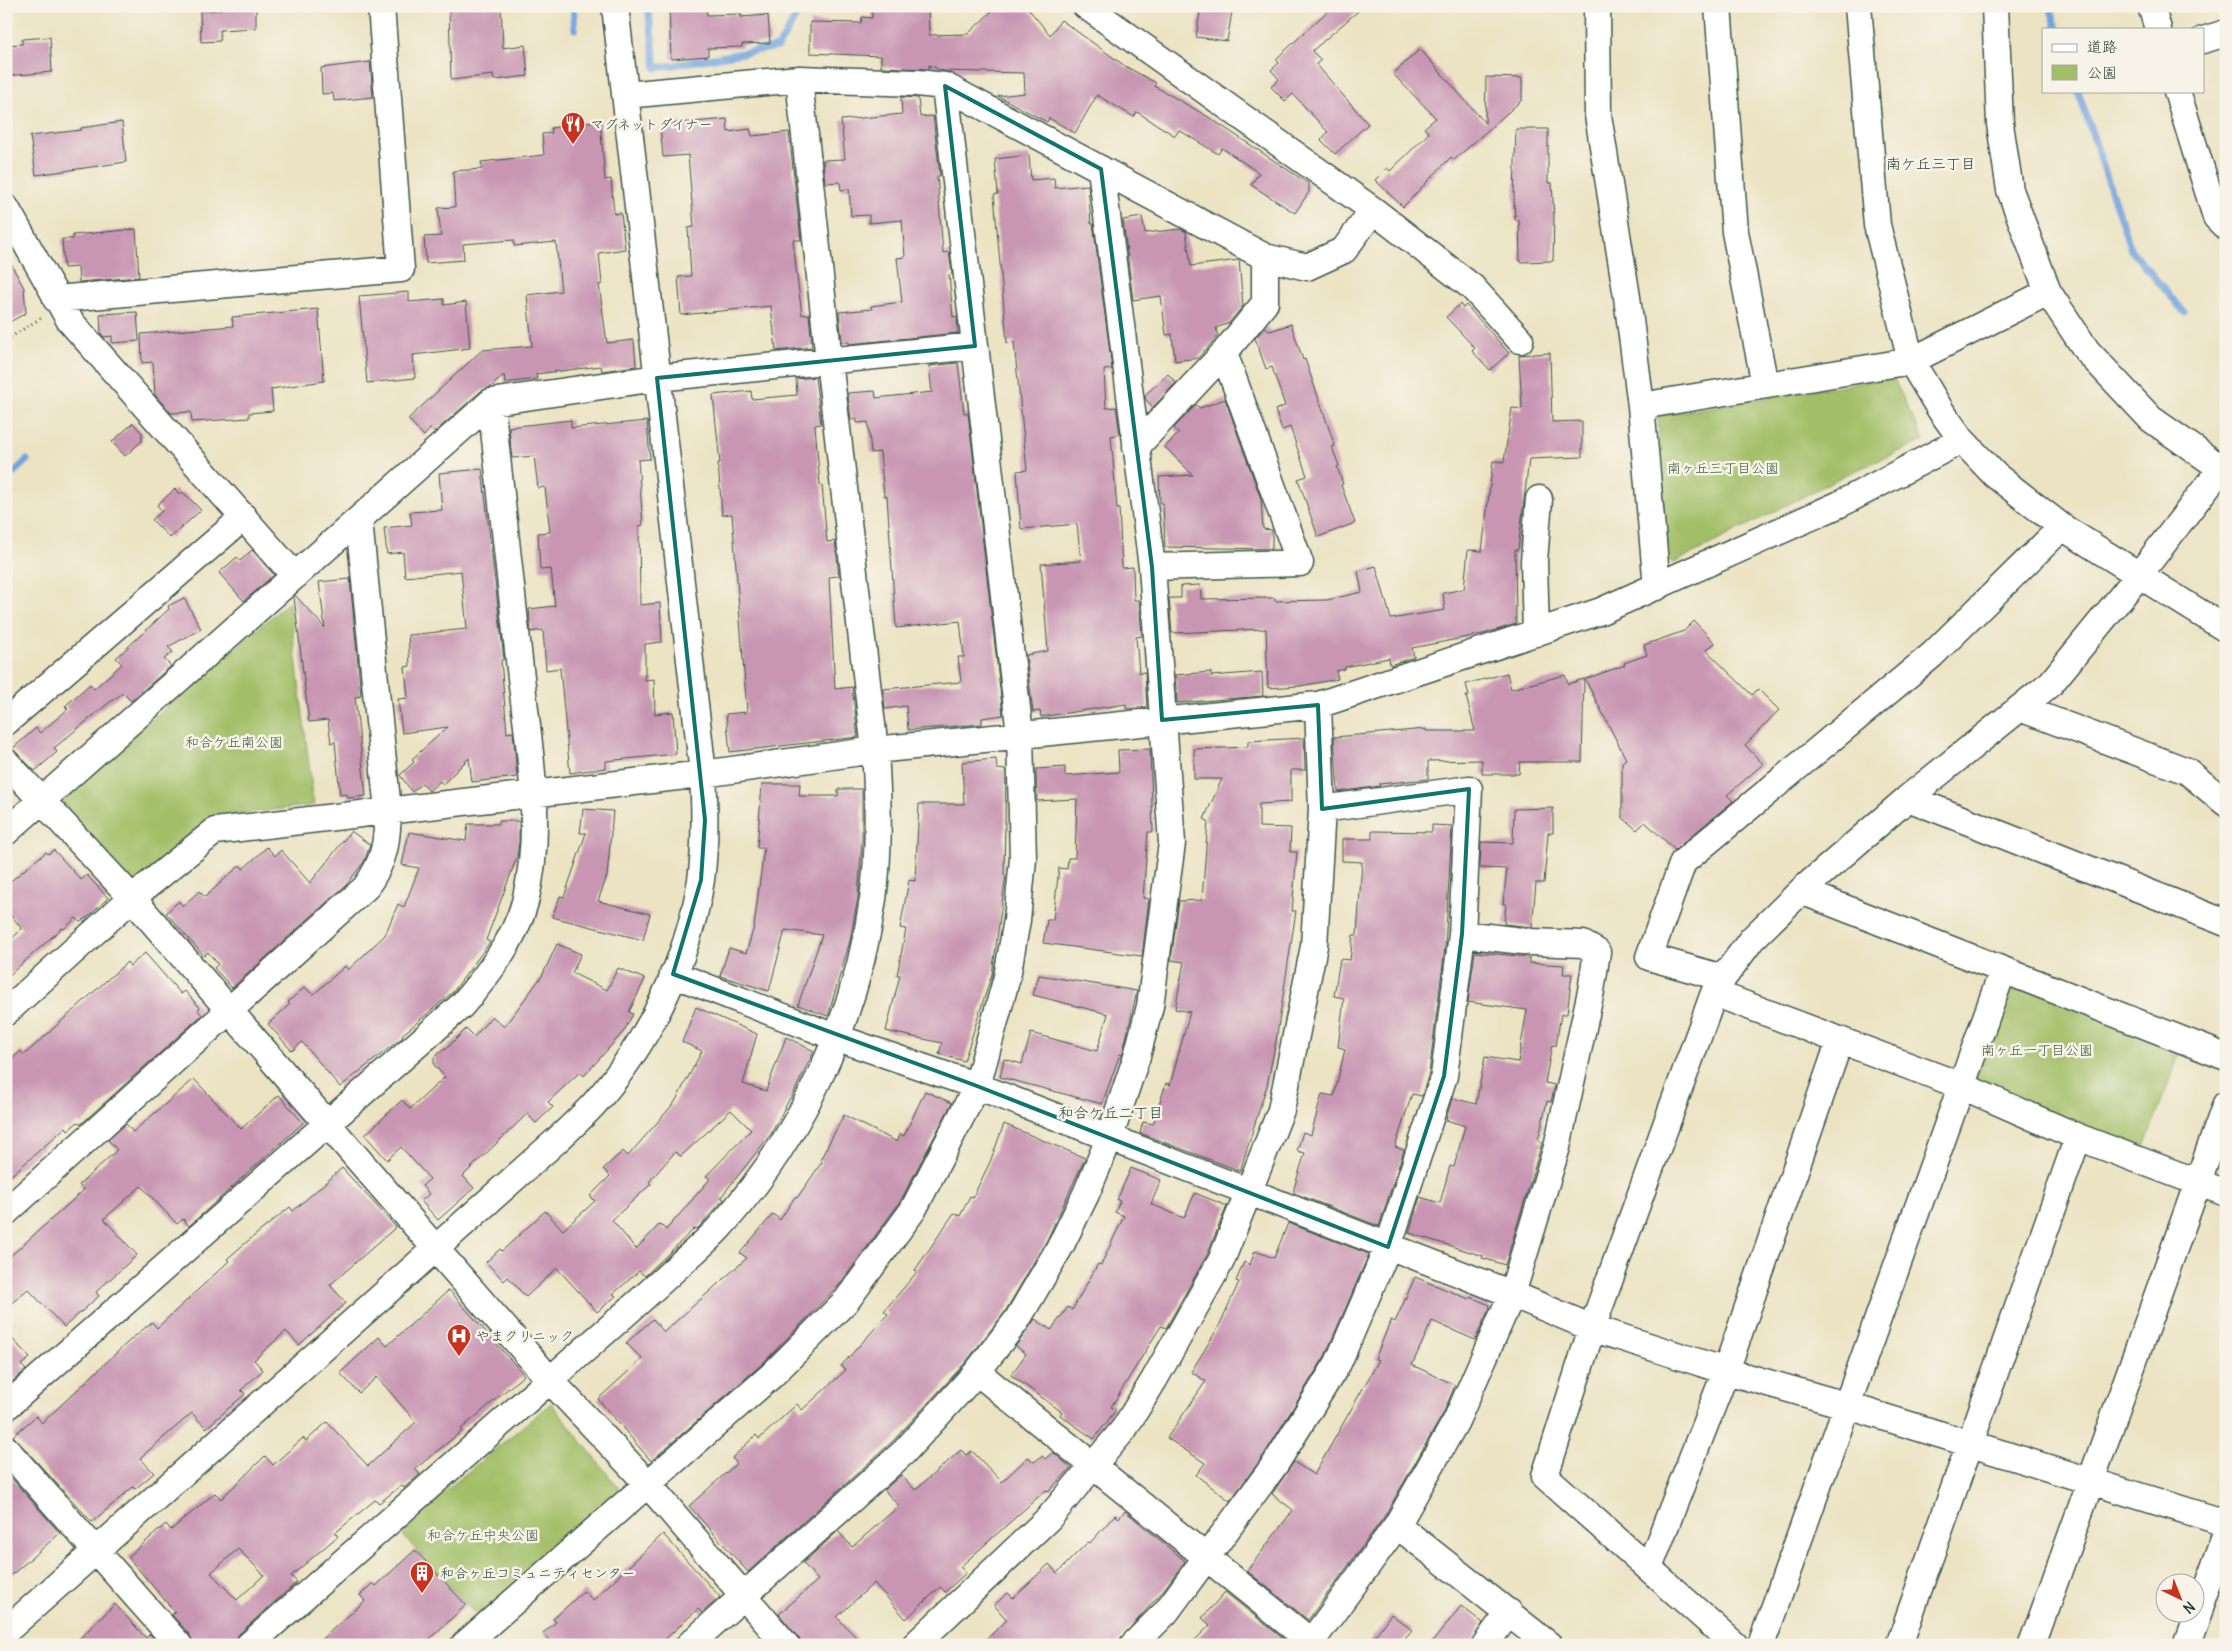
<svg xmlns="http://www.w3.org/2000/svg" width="2232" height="1651" viewBox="0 0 2232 1651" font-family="Delius,'Klee One',sans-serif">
  <rect width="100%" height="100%" fill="#f7f3e8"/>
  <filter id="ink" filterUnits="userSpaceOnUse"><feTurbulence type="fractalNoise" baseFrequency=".02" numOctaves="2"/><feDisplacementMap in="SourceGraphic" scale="10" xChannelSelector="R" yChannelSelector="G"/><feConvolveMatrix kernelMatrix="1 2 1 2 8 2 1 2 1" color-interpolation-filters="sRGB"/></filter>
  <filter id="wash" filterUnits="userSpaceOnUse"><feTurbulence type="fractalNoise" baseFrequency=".0096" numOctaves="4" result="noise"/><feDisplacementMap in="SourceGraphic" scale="20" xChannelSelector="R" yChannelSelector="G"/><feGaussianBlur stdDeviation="1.12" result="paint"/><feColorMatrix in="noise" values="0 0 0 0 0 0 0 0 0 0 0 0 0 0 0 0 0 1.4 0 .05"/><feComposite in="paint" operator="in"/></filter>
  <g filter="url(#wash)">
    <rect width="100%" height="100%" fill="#ece3c3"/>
    <path fill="#a2bf67" stroke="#607e4e" d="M1893,377l31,64 -79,34 -171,88 -8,-4 -8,-143z
      M289,602l25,203 -101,12 -80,69 -77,-84z
      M2013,982l168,68 -38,100 -168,-65 26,-98z
      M551,1403l70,88 -143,126 -80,-87z"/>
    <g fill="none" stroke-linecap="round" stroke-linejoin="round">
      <path stroke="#74a4de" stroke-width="7" d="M573,6l2,23
        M648,6l8,62 122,-21 24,-41
        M856,6l9,1
        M2050,6l7,23
        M2078,91l53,159 53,62
        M6,480l21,-20"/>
    </g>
    <g id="blocks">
      <path fill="#c896b2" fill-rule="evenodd" d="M221,6h35v22l-36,2v11l-19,1 -1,-31 21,-1z
        M449,6h52l2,42 22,-3 3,31 -34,4 -1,-5 -42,5z
        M669,6h37l1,9 34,-1v3l27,-2 2,28 -28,1v3l-34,1v8l-37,3z
        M872,6h56l1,29 39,-1 29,-28h29l24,29 11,-15 64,46 31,17 -2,3 53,30 102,68v8l-14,21 -44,-28 8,-12 -37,-25 -4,6 -39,-24 -4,6 -38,-24 -3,5 -37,-22 -22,38 -26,-15 -2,4 -49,-26 27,-3 -1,-20 -81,-2 -14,-6v4l-48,-2v-11l-71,-3v-31l51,1 1,-6 10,1z
        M1201,6h32l-6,35 -31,-4z
        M1333,6h31l-52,45 9,9 -5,4 52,60 -33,30 -14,-14 7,-8 -35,-38 -8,7 -14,-14 8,-8 -8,-9 8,-7 -3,-4z
        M50,37l2,35 -46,4v-31l16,-1v-5z
        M1420,49l65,74 1,-46 36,1v22l-68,60 -3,-3 -48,50 -28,-27 12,-12 3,3 39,-38 -5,-5 12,-10 -43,-44z
        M370,62l3,35 -39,4 -1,-8 -11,1 -1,-26z
        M901,97l17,1 2,19 13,-1 7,60h-3l6,77 6,-1 3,22 -3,1 4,42 4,-1 1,17 -109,11v-2h-7l-3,-30 33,-3 -1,-3 31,-4 -5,-44 8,-1 -3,-37 -33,3v-8l-18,1 -2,-27 -8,1 -1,-8 -15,1 -2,-23 22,-1 -4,-39 61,-6z
        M727,119l1,13 22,-3 2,7 37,-4 12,108h-8l4,37 5,38 7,-1 3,33 -36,4 -5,-45 -90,9 -3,-38 13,-1 -3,-48 6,-1 -6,-72 -25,2 -3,-32z
        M600,120l5,60 6,-1 3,35 7,-1 4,36 -26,4 3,31 -3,1 8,58 27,-3 2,26 -34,5 -1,-5 -65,8 1,5 -32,4 -1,-8 -13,12 -10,4 -46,41 -4,-4 -7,8 -16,-17 74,-69 50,-4 -5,-51 34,-4 -5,-49 -42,4v-6l-51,4 1,16 -38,3 -2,-26 17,-1 -3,-28 17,-1 -2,-36 29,-2 -1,-7 63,-7 -2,-21 10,-1 -1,-5z
        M122,122l4,40 -90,13 -6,-39 51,-6v-2z
        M1516,129h32v54h4l2,35 -1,43 -33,1 -1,-42h-4l-1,-24z
        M1029,155l2,25 23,-2 1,10 33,-3 3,39h2l19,145 -8,1 2,38 10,-1 4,27 -9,2 6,73 2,-1 3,60 11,-1 1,33h5l3,36 -6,1 3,36 6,-1 2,35 -21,2v-5l-85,13 -1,-6 -7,1 -7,-57 22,-4 -7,-87 40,-3 -4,-37 -56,5 -4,-58 10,-1 -13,-128 -7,1 -13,-148 4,-1 -3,-35z
        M1142,217l3,16 36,-4 5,3 5,34 48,-6 4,46 -14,17 -13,5 2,8 -20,22 -23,3 -3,-27 -6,1 -5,-39 -28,4 -10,-80z
        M136,229l3,48 -60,5 -1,-15 -14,1 -2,-29h11v-4z
        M6,255l18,33 2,25 -20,11z
        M409,292v10l35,-3v6l22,-3 4,46 -57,7 2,23 -48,5 -8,-87z
        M1460,304l3,4 3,-3 43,48 -19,17 -18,-19 3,-3 -29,-31z
        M318,309l6,72 -53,8 2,22 -24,2v5l-57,4 -1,-10 -20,1 -16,-18 -2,-33 -11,1 -1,-29 92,-8 -1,-9z
        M137,312l2,29 -27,2v-7l-8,1 -3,-4 -1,-19z
        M1291,324l12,36 2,-1 30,87 -3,1 7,19 -2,1 6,17 -2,1 14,38 -37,14 -20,-58 9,-3 -17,-49 -8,3 -7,-20 10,-4 -13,-39 -6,2 -11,-31 10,-11 5,4z
        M1550,353l2,69 30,-1v36l-53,2 -11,91h-3l1,74 -33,10 -71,14 2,9 -24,8 -1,-7 -44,9v2l-9,2 2,8 -38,7 -32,2 -2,-59 -94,4 -3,-35h12v-12l19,-1 1,14 74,-1v3l52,-1 35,-8 -4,-21 18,-5 15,53 54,-9 -2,-17 21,-4 4,-39 14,1 11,-90 11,1 8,-54 10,1 -3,-54z
        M958,363l6,50h4l35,302 -21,3v6l-74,6 -2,-24 -21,3 -2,-20 78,-7 -3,-25h6l-4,-36 -64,7 -9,-132h-3l-4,-44 -9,1 -3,-31 -11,1v-4l-6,1 -3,-27 27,-2 1,7 56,-6 -3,-26z
        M1168,374l8,9 -23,24 -7,-7 -1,-5z
        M815,377l6,47 -6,1 5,60h2l5,57 8,-1 4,35 -10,1 6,112 17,-2 6,50 -128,15 -4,-38 21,-2 -15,-198 -10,1 -4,-52h2l-7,-68 38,-4 1,8 45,-4 -1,-16z
        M1225,399l36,100 2,30 9,1v19l-107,-2 -2,-44h-3l-1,-26 34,-2 -28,-28 14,-14 -5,-5 22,-23 4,3z
        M571,420v8l76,-7 3,38 -12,1 5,65 -4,1 1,79 20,-2 2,39 -17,2v36l9,-1 1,35 18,-2 3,42 -70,7v7l-36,5 -10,-105 -14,2 -3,-40 -12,2 -2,-23 26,-3 -4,-37 -11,1 -2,-37 12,-1 -5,-45 -7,1 -4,-32 -22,2 -3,-31z
        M133,423l9,10v8l-17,15 -13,-14z
        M482,469l22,190 -3,1 6,73 6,-1 4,45 -45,5 -3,-24 -26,26 -3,-3 -11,10 -7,-8 -10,9 -12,-17 14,-13 -2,-3 36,-32 -46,6 -4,-34 10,-1 -3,-31 5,-1 -2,-31 59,-6 -6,-58 -56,6 -2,-25 -16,2 -3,-26 28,-3 -2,-13 32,-2 -3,-37z
        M175,489l5,6 3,-3 18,18 -31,28 -18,-18 10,-9 -5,-6z
        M252,550l22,25 -30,26 -25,-28 18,-16 3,4z
        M350,579l11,117 -6,1 11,99 -18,2 -1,-4 -7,1 -5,-53 -4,1 -3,-23 -19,2 -15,-125 1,-2 30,33 -6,-46z
        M184,598l17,31 -33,18 5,5 -9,7 7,7 -40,35 -8,-8 -13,9 -56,46 3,4 -22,19 -23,-22 24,-21 4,5 28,-24 -3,-3 25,-22 4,5 28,-25 -6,-6 53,-49 -1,-3z
        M1694,621l21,22 -9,7 46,45 6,-6 21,21 -34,35 18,19 -36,31 6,6 -58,49 -30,-28 -8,8 -15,-13v-55l4,-3 -41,-80 40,-14 -1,-2 23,-8 -3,-10 40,-14z
        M1211,672v4l51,-4 1,24 -86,7 -2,-28z
        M1507,673l4,16 54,-14 3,9 16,-5 -2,83h-62l-1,12h-37v-14l-54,1v18l-49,5 1,2 -42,6 -4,-55 92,-8v2h49l-9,-35h3l-3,-12z
        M1304,738l1,32h-14v32l-32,2v23l32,1 -1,24h7l-5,59h4l-20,130 -9,44 -27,86 -100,-38 3,-11 10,2 13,-41 4,2 20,-73 -15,-3 9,-47 -13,-2 8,-59 23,-1 6,-79 -4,-2 18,-40h-28v-30l54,-2v-6z
        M1150,749l3,83h-5l-5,66 6,1 -7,57 -99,-13 4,-23h6l6,-52 8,1 1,-11h7l2,-59 -40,2 -1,-32 29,-2v9l54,-4 -1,-22z
        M996,759l1,10 9,1 -2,105h2l-14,99 -28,87 -25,-7 3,-11 -56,-12 14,-56h-3l9,-46 -6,-1 9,-48 6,1 4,-77h45l-2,-42z
        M762,784h38l-1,12h39v-7h24v53l-4,55 -8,44 -22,75 -30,-11 24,-70 -37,-5 -16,61 -49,-15 9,-28 17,5 8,-26 10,-79h-7z
        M1553,808v25h-5l-4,50h-8l-4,44 -28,-3 2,-20h-3l4,-35 -27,-1 1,-26 32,1 1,-34z
        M583,809l30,2 -6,65 -9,25 52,13 -7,26 -91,-23 8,-21 4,1 22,-64h-6z
        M499,821h20v22l-2,14 -31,83 4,2 -37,50 -51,43 1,2 -63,50 -38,-45 -10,9 -24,-27 22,-20 -2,-2 17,-15 8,8 32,-29 3,4 37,-35 13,-31 6,3 15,-39 -17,-3 7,-33 57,9 2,-17h31z
        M1432,825l20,1 -7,122 -16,125 -7,23 -10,-2 -17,53 9,3 -25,76 -85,-33v-5l11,-35 -8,-2 6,-19 8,3 11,-41 12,2 11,-47 -7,-2 6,-49 -10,-2 6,-37 10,1 3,-25h4l5,-73 -20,-1v-22h30v-8l60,1z
        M351,831l19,14 -6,17 -18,23 -114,103 -18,-20 4,-4 -10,-12 -4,4 -38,-43 13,-12 4,5 16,-15 6,6 35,-32 3,4 24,-22 8,9 6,-6 29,33z
        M54,850l27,30 6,-5 21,23 -20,19 -8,5 -4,-4 -12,11 -2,-1 -56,50v-34l16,-15 -16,-20v-24l40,-33 2,2z
        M557,944l24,10 -9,19 35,17 11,-22 27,11 -16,33 4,2 -9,17 -40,45 -4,-4 -32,30 5,5 -17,16 -9,-9 -53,51 -11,11 11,12 -36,32 -17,-19 8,-7 -7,-8 8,-7 -29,-32 -14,13 -22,-25 37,-35 8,9 35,-32 -11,-12v-8l10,-8 1,1 21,-21 8,8 18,-21 12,11 38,-51z
        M1475,952l54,5v6l35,2 -1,9h9l-5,40h-6l-5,32 -4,-1 -7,38 10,2 -4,17 -4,-1 -9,40 4,2 -37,122 -23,-7 1,-2 -74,-23 11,-36 20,6 10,-37 4,1 11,-41 -19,-6 6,-22 24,6 9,-47 33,5 9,-52 -59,-8z
        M145,953l36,41 4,-3 15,17 -2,2 4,5 -121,109 -3,-2 -10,8 -2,-3 -60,53v-116l15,-13 3,4 103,-93 3,4z
        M1039,975l98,16 -14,61 -1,3 -2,-1 -18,50 -102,-27 4,-18 18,5 9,-31 66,18 11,-37 -75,-19z
        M696,1007l61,27 -14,50 23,7 20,-54 28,14 -23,48 -1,-1 -19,36 -50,63 3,2 -21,24 -6,6 -2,-1 -50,48 -6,-5 -26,23 3,2 -19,16 -40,-44 -31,29 -18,-20 -4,4 -18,-19 14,-13 2,2 43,-40 18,19 32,-29 -5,-5 20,-20 -7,-7 20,-18 5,5 47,-54 27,-51 -20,-9zM731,1110l20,20 -45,46 4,3 -44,51 -6,-6 -24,25 -24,-29 39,-36 -2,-2 26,-30 6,4z
        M194,1079l47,50 38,-34 24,28 -114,103 -6,-7 -6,5 -36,-38 -37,33 33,36 -41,37 3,4 -35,31 -36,-38 -22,19v-48l78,-70 -5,-5 38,-35 -9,-10 18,-16 7,8z
        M925,1091l27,12 -52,99 -60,82 -78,80 -111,97 -53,-62 44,-40 -16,-16 27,-24 11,13 83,-74 -7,-5 33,-39 7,6 15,-23 2,1 25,-36 -2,-2 24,-45 53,27 3,-8 4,2z
        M1004,1124l81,34 -38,82 -42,72 -39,50 -73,79 -145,131 -59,-66 48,-43 -5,-5 24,-23 3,4 38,-35 5,6 44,-40 -5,-4 47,-52 -4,-3 33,-39 -2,-2 39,-57 6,3 10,-20 3,1 17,-35z
        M342,1168l54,59 -66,58 16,18 -47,42 -13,-14 -32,29 9,10 -22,20 4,4 -39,34 -14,-15 -52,45 14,15 -19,16 -2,-2 -41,35 -79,-86 23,-20 6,7 87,-82 23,-19 5,6 72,-67 -2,-2 16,-14 47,-38 3,4z
        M1131,1168l30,12 -10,24 33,14 11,-25 32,13 -20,49 -41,73 -5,-2 -50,81 5,3 -22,29 -34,-24 2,-3 -51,-37 15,-21 -10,-8 19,-27 16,11 17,-23 4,3 26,-46 3,1 23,-49 -9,-4 5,-11 -3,-1z
        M1288,1223l81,31 -44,102 -61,99 -34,46 -34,-26 9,-12 -38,-25 39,-57 -15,-9 28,-46 20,-44 -3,-1 8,-19 6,3 5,-14 19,7z
        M1415,1277l54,22 1,-2 20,8 -1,4 -14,31 -43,-19 -20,44 43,20 -12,29 -59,103 -76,103 -61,-49 46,-61 -21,-16 22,-32 20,13 65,-115 -4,-1 16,-39 4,2z
        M449,1290l75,85 -63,54 1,2 -47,38 5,5 -16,14 -2,-3 -23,18 -4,-3 -40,33 3,3 -47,40 6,6 -58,52 -5,11h-40l-4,-10 -18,-20 3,-3 -47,-55 38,-33 5,6 44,-37 6,6 44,-43 8,9 30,-27 3,3 21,-19 41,44 48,-44 -39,-45 -18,16 -19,-20 39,-36 8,9zM238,1549l26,26 -27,25 -26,-27z
        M6,1332l24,26 -9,7 5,5 -20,17z
        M961,1450l5,5 6,-4 30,31 26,-25 6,5 8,-6 3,3 8,-7 18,16 -23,24 -2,-2 -86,77 6,6 -21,19 -5,-5 -34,32 -32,-36 -37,34 26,28h-59l-25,-31 39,-34 -15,-17 35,-32 14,16 47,-41 -15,-16 17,-15 14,15z
        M6,1472l54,61 -54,47z
        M1125,1511l60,50 -23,31 -47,53h-135l27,-25 -13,-15 14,-12 5,5 36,-34 8,9 31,-31 2,1 25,-28 4,3z
        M663,1534l57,63 -18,16 -4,-4 -39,36h-105l-11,-12 13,-11 -3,-3 31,-28 9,9z
        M415,1550l51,55 -43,40h-108l50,-44 -5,-6 13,-12 3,3z
        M1225,1592l66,53h-101l20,-20 -8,-7z
        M115,1604l31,34 4,-4 9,11h-86z
        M1461,1606l22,17 -13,21 -40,1z
        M1391,1614l21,16 -13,15h-31z"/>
    </g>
  </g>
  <g filter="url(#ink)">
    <use href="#blocks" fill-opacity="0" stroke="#3e5649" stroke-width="1"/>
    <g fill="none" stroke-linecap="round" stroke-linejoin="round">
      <defs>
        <path id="minor" d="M1086,6l287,204 99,77 48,53
          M1597,6l1,109 29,182 14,109 16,181
          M1718,6l17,226 30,153
          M1858,6l19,219 34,136 30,50 21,29 33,35 67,52 164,102
          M1995,6l5,118 10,66 38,102 39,59 64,68 70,49
          M2151,6l7,23
          M2203,40l23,-7
          M2177,91l39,126 10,10
          M625,95l174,-16 118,4 28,3 320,171v46l-41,50 -88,94
          M6,208l64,113 225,255
          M1265,257l42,10 37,-17 29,-40
          M56,299l345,-30 -20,-263
          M1641,406l270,-45 137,-69
          M1152,567l148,-4 -76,-210
          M1536,633l-2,-72 5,-62
          M2020,708l167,63 39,32
          M6,722l238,-205
          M6,762l126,136 303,350 115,132 97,103 139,162
          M1908,798l318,125
          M6,832l485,-430 166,-24 318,-32
          M1801,891l425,166
          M673,974l162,63 142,49 535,208 80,34 134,43 119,34 381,118
          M1723,978l-74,-21 34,-95 249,-207 130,-128
          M1714,993l248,93 116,51 148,56
          M6,1012l126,-114 83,-67 488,-57 172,-24 443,-45 283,-94 239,-107 122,-64
          M6,1212l359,-324c20,-27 22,-45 23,-77l-29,-290
          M977,1372l338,273
          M6,1407l456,-402c24,-28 53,-65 63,-103 19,-76 4,-156 -5,-233 -9,-89 -19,-178 -29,-267
          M6,1449l173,196
          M1397,1525l152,120
          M1649,1568l77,-197 114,-331
          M6,1631l550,-490c13,-12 26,-24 38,-37 54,-60 94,-143 107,-224 5,-35 4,-70 2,-106l-88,-768
          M249,1645c98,-87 196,-173 294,-259 45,-39 90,-78 134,-119 14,-13 29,-25 42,-39 82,-90 137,-208 154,-329 7,-50 5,-100 2,-149l-46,-389 -30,-282
          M464,1645l308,-270 75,-75 66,-90 64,-124 30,-109 10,-57 6,-61 -3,-125 -75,-648
          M689,1645l215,-193 73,-80 40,-52 43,-73 26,-53 23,-55 28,-83 13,-50 22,-163 -20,-276 -51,-398
          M915,1645l134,-127 75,-89 30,-49 67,-119 60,-151 33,-164 8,-137 -4,-104
          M1133,1645l33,-33 110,-149 62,-100 50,-116 56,-171 18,-142 7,-145 -147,20
          M1309,1645l88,-120 59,-104 56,-127 45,-147 34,-156 6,-39 -14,-8 -51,-2 -70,-8
          M1485,1645l24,-33
          M1735,1645l-190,-169 47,-148 122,-335 9,-15 29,-39 49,-48 107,-93 143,-115 88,-108 87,-113
          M1761,1645l242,-675
          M1899,1645l179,-508
          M2032,1645l194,-541
          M2186,1645l40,-110"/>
      </defs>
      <use href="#minor" stroke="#3e5649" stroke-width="29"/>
      <path stroke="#3e5649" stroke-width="3" stroke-dasharray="1 4" stroke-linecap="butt" d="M6,340l35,-22"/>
      <use href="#minor" stroke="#fff" stroke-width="26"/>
    </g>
  </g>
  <path fill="none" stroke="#0f766e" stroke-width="4" stroke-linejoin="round" d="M945,86l156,83 51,398 10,153 156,-15 4,104 147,-20 -7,145 -18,142 -56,171 -411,-161 -304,-112 28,-94 4,-60 -48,-442 318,-32z"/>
  <defs>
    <symbol id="restaurant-pin" viewBox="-11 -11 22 30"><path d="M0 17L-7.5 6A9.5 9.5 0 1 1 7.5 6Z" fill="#c8321e" stroke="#f7f3e8"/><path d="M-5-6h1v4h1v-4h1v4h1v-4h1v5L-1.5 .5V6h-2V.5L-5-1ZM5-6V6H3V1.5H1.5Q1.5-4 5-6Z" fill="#fff"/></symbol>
    <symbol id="hospital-pin" viewBox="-11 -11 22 30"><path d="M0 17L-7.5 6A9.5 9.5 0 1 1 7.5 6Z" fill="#c8321e" stroke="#f7f3e8"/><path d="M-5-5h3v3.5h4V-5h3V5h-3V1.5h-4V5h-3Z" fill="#fff"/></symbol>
    <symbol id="building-pin" viewBox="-11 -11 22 30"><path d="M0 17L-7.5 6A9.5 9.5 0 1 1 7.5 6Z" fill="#c8321e" stroke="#f7f3e8"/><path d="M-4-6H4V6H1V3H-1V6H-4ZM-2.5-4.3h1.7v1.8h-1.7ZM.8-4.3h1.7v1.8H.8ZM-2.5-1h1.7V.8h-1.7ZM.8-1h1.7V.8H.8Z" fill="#fff"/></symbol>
  </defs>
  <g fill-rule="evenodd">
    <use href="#restaurant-pin" x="559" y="110" width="28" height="38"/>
    <use href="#hospital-pin" x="445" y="1322" width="28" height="38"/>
    <use href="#building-pin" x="408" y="1559" width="28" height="38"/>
  </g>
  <g text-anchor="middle" stroke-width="5" stroke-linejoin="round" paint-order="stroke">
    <g font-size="14" fill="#1f3d34" stroke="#f7f3e8" text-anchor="start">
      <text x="590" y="129">マグネットダイナー</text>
      <text x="476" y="1341">やまクリニック</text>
      <text x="440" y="1578">和合ヶ丘コミュニティセンター</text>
    </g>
    <g font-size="14" fill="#405e41" stroke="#f7f3e8">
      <text x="1723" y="473">南ヶ丘三丁目公園</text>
      <text x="234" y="747">和合ケ丘南公園</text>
      <text x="2037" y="1055">南ヶ丘一丁目公園</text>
      <text x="483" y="1540">和合ケ丘中央公園</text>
    </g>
    <g font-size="15" fill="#1f3d34" stroke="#f7f3e8">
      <text x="1931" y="169">南ケ丘三丁目</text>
      <text x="1111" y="1118">和合ケ丘二丁目</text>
    </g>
  </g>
  <rect width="2232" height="1651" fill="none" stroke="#f7f3e8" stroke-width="25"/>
  <rect x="2042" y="28" width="162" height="65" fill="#f7f3e8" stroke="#a1aaa0"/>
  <rect x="2052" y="44" width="25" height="8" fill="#ffffff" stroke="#a1aaa0"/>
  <text x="2087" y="52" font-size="15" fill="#1f3d34">道路</text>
  <rect x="2052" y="65" width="25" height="15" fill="#a2bf67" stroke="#a1aaa0"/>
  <text x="2087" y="78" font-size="15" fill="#1f3d34">公園</text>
  <g transform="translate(2180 1598) rotate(137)"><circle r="24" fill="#f7f3e8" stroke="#a1aaa0"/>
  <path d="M0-4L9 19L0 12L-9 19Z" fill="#c8321e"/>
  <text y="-8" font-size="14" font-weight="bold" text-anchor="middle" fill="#1f3d34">N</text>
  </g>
</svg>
